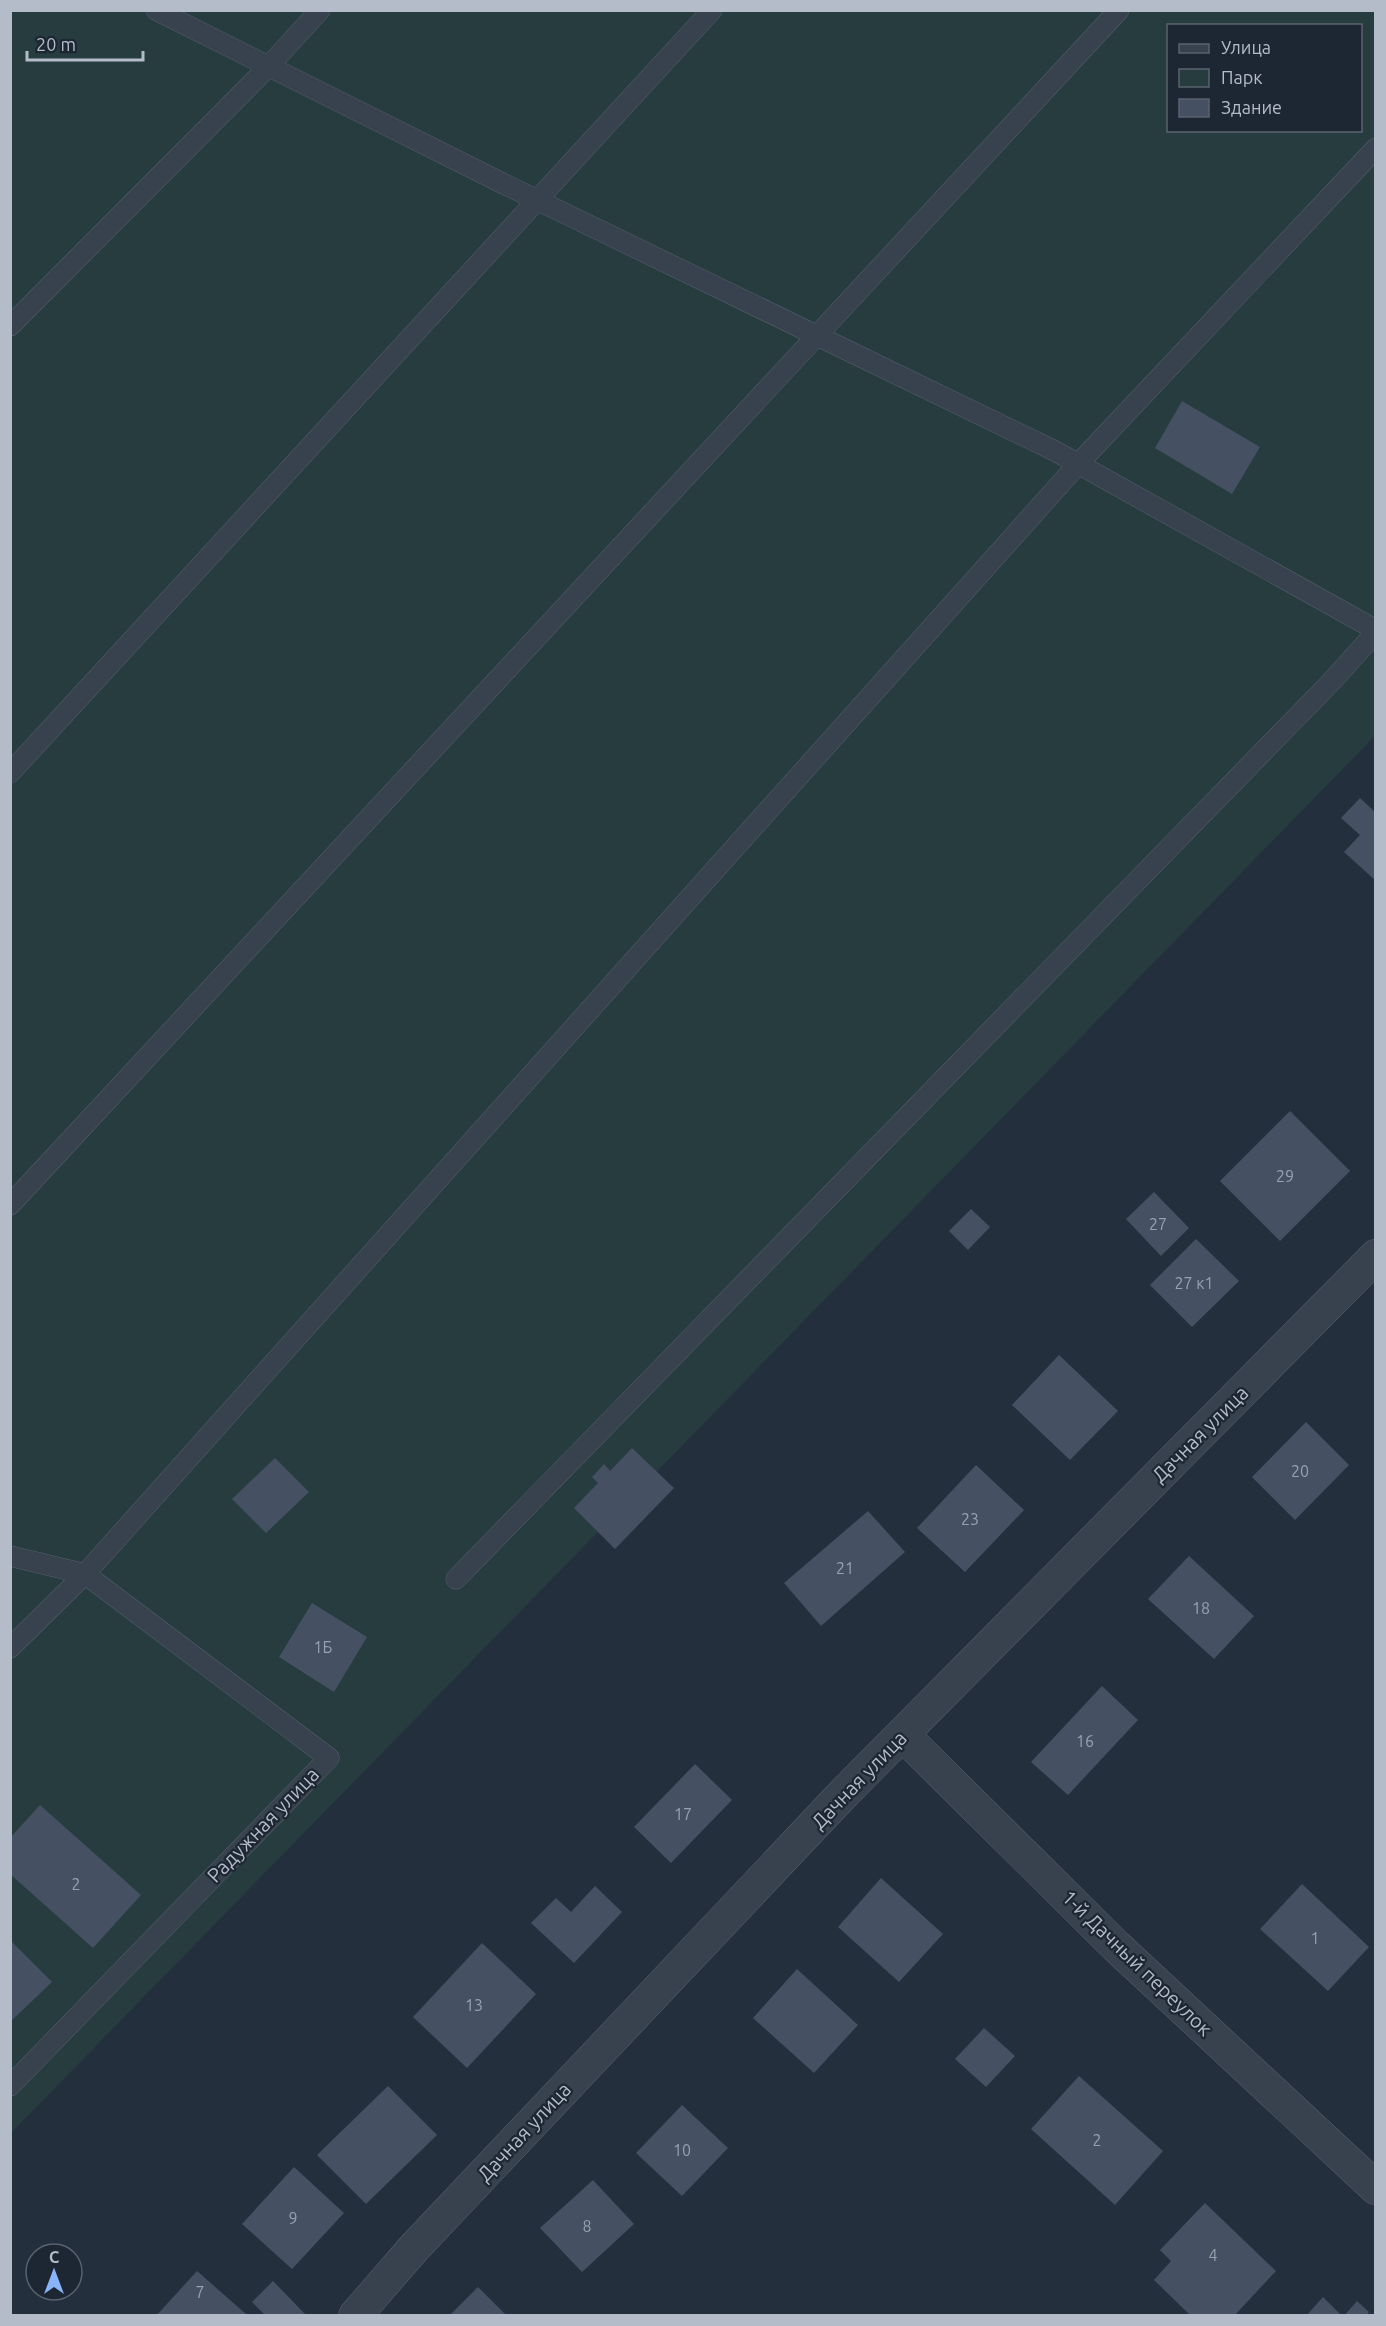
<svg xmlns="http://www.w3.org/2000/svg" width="1386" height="2326" viewBox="0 0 1386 2326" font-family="Ubuntu,sans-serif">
  <rect width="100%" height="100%" fill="#242f3e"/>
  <path fill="#263c3f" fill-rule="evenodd" d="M11,11h1364v725l-1364,1397zM1168,26h192v104h-192z"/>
  <path fill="#455162" d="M1182,401l78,46 -28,47 -77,-46z
    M1360,798l16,15v68l-32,-29 16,-17 -19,-17z
    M1290,1111l60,60 -70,70 -60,-60z
    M1154,1192l35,36 -28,28 -35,-37z
    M971,1209l19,18 -22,23 -19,-19z
    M1196,1239l43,42 -47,46 -42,-42z
    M1059,1355l59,56 -48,49 -58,-55z
    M1306,1422l43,43 -54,55 -43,-43z
    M632,1448l42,40 -59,61 -41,-41 24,-25 -6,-6 12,-13 6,7z
    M275,1458l34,34 -43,41 -34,-34z
    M976,1465l48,45 -59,62 -48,-44z
    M868,1511l37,41 -84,74 -37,-43z
    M1189,1556l65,60 -40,43 -66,-60z
    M312,1603l55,34 -33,55 -55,-35z
    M1102,1686l36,34 -70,75 -37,-33z
    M695,1764l37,36 -61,63 -37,-36z
    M40,1805l101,90 -48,53 -83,-74v-36z
    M881,1878l62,56 -44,48 -61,-55z
    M1302,1884l67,63 -41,44 -68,-62z
    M595,1886l27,26 -48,51 -43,-40 25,-25 15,14z
    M10,1940l42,42 -42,40z
    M482,1943l54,51 -69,74 -54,-51z
    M797,1969l61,56 -44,48 -61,-55z
    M984,2028l31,28 -29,31 -31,-28z
    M1079,2076l84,75 -48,54 -84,-76z
    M388,2086l49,49 -71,69 -49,-49z
    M682,2105l46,43 -46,48 -46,-43z
    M294,2167l50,46 -52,56 -50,-45z
    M593,2180l41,44 -52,48 -42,-44z
    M1205,2203l71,68 -42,45h-43l-37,-36 17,-19 -11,-11z
    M197,2271l49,43 -1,2h-89z
    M273,2281l32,33 -1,2h-38l-14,-14z
    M478,2287l29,29h-58z
    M1323,2297l19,19h-36z
    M1357,2301l12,11 -3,4h-22z"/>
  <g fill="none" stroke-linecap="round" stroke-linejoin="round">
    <defs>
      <path id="service" d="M156,10l346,173 553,268 321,179
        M10,326l258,-259 52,-57
        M10,773l702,-763
        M10,1205l1109,-1195
        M10,1556l75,18 244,184 -319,328
        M456,1579l876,-898 44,-49
        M10,1648l75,-74 994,-1111 297,-315"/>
      <path id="minor" d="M903,1735l213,211 260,242
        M355,2316l58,-67 431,-456 532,-537"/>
    </defs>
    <use href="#service" stroke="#565f6c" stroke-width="21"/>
    <use href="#minor" stroke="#565f6c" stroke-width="34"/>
    <use href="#service" stroke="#38414e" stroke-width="20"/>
    <use href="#minor" stroke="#38414e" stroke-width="33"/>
  </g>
  <g text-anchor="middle" stroke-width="4.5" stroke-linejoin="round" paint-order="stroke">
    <g font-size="16" fill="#98a1af">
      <text x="1285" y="1182">29</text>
      <text x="1158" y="1230">27</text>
      <text x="1194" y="1289">27 к1</text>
      <text x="1300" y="1477">20</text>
      <text x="970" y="1525">23</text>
      <text x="845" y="1574">21</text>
      <text x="1201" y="1614">18</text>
      <text x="323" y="1653">1Б</text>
      <text x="1085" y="1747">16</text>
      <text x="683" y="1820">17</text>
      <text x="76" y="1890">2</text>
      <text x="1315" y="1944">1</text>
      <text x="474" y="2011">13</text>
      <text x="1097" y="2146">2</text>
      <text x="682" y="2156">10</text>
      <text x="293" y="2224">9</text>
      <text x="587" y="2232">8</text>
      <text x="1213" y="2261">4</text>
      <text x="200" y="2298">7</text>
    </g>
    <g font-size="20" fill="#b4bcc9" stroke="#1d2633">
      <text transform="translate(1200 1434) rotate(-45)" y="7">Дачная улица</text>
      <text transform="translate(859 1780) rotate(-46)" y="7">Дачная улица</text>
      <text transform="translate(263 1825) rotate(-46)" y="7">Радужная улица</text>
      <text transform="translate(1137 1963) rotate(44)" y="7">1-й Дачный переулок</text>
      <text transform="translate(524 2132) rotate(-47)" y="7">Дачная улица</text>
    </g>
  </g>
  <rect width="1386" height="2326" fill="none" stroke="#b4bcc9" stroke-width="24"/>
  <rect x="1167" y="24" width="195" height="108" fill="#1d2633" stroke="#59626f" stroke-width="1.5"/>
  <rect x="1179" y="44" width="30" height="9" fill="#38414e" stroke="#59626f" stroke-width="1.5"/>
  <text x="1221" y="54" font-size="18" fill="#b4bcc9">Улица</text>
  <rect x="1179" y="69" width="30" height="18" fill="#263c3f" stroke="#59626f" stroke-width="1.5"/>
  <text x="1221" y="84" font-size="18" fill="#b4bcc9">Парк</text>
  <rect x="1179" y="99" width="30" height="18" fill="#455162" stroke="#59626f" stroke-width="1.5"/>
  <text x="1221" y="114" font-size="18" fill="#b4bcc9">Здание</text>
  <g transform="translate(54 2272)"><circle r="28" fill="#1d2633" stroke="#59626f" stroke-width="1.5"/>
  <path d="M0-4.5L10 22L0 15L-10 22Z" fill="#8ab4f8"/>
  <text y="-9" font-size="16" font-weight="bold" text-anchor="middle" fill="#b4bcc9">С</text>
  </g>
  <path d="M27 51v9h116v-9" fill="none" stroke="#b4bcc9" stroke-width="3"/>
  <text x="36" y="51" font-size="18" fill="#b4bcc9" stroke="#1d2633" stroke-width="4.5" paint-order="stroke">20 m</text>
</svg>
